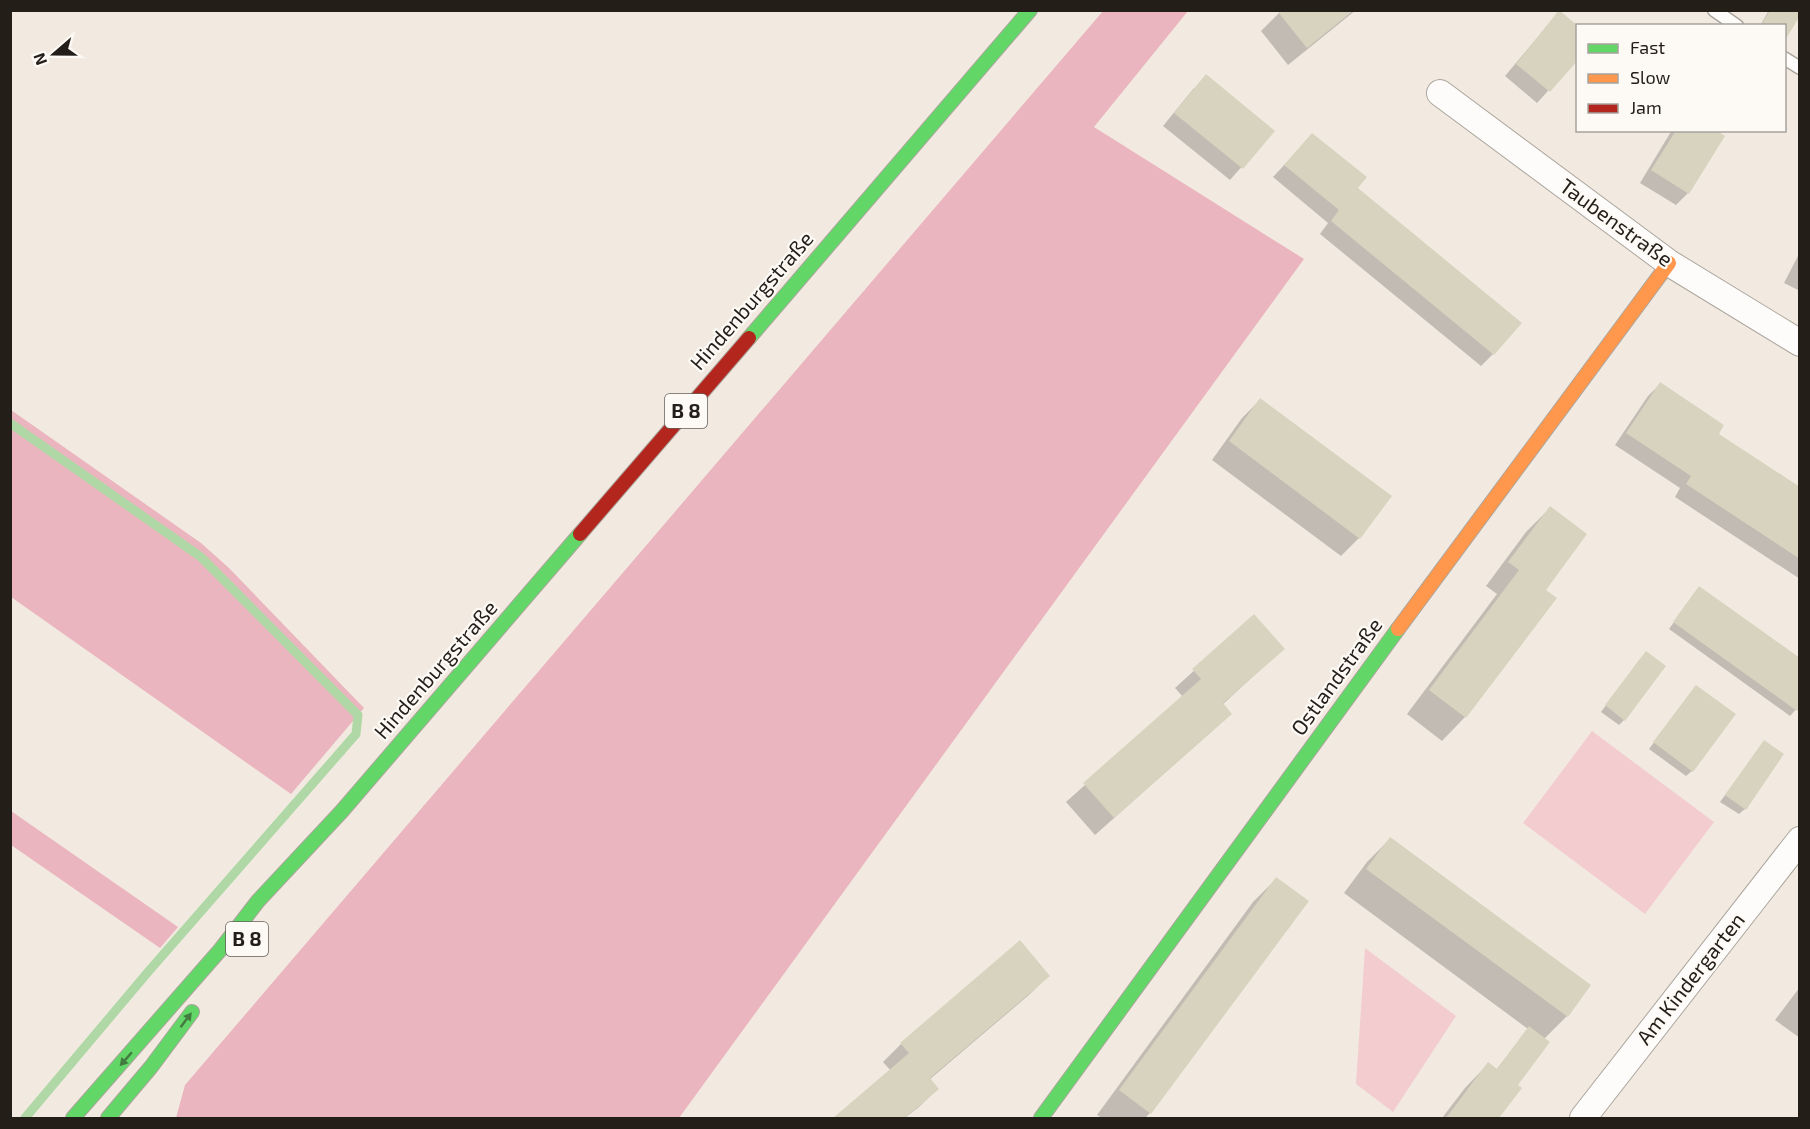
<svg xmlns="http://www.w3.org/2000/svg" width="1810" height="1129" viewBox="0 0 1810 1129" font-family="'Exo 2',sans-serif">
  <rect width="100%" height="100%" fill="#f2eae1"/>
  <path fill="#f3ccd0" d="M1592,731l122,91 -69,92 -122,-91z
    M1365,948l91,68 -63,96 -37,-28z"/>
  <path fill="#eab5be" d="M1103,11h85l-94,116 210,132 -625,859h-503l9,-33z
    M11,410l190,133 28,25 135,140 -73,86 -280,-197z
    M10,811h1l167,116 -18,21 -149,-103z"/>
  <path fill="#0003" d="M1282,10h74l-68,55 -27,-34z
    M1769,10h31l-16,27v-11h-24z
    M1559,12l19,46 -41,45 -32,-27z
    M1194,88l79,43 -43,49 -67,-54z
    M1672,130h41l-25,63 -12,12 -36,-22z
    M1312,135l181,219 -12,12 -161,-132 8,-11 -55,-46z
    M1800,252v39l-16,-8z
    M1660,384l57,50 83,55v90l-125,-82 5,-9 -65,-43 33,-49z
    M1260,400l99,138 -18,18 -129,-96 30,-42z
    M1550,508l-7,82 -78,127 -23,24 -35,-27 90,-120 -11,-8 40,-54z
    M1694,594l106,111 -10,11 -121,-87z
    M1254,616l29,33 -61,56 -10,26 -117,104 -29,-33 117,-105 -8,-9z
    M1640,659l-16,61 -5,5 -18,-13z
    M1691,692l1,79 -6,5 -37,-27z
    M1764,742l-19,67 -6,5 -19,-12z
    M1391,838l198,147 -22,31 -23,23 -28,46 4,3 -23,30h-55l23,-30 23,-24 8,6 32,-41 -184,-136 23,-31z
    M1276,879l31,22 -157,212 -5,5h-43l-5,-3 156,-213z
    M1020,943l28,33 -18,18 -101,86 8,9 -18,18 -14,11h-70l56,-47 -8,-9 18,-18z
    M1800,987v51l-25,-18z"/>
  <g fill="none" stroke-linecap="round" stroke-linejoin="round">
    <path stroke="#afd8a6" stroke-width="9" d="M10,423l191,134 157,158 -2,19 -208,238 -123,146"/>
  </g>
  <path fill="#d8d3be" d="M1280,10h74l-47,38 -29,-36z
    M1559,10l19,16v34l-28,32 -34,-28z
    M1770,10h30v6l-15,24v-14h-20l-3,-2z
    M1206,74l69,57 -32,38 -69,-56z
    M1674,130h42l9,6 -36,58 -38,-24 24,-38z
    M1312,133l55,44 -9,11 164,135 -28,32 -163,-134 8,-11 -55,-45z
    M1660,382l64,43 -5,9 81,53v72l-114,-75 5,-8 -65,-43z
    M1260,398l132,98 -32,43 -131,-98z
    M1550,506l37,28 -41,56 11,8 -91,120 -37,-28 90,-120 -11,-8z
    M1699,586l101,72v49l-3,4 -124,-89z
    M1254,614l31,35 -62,54 9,11 -118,104 -31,-35 118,-104 -9,-10z
    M1646,651l20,15 -41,55 -20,-16z
    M1696,685l40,29 -43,58 -40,-30z
    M1764,740l20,14 -38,56 -21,-15z
    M1390,837l201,148 -23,32 -202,-148z
    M1276,877l33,24 -158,213 -32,-24z
    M1020,940l30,36 -120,102 9,11 -34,29h-72l76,-65 -9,-10z
    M1529,1026l21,16 -32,43 4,3 -23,30h-53l42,-56 9,7z"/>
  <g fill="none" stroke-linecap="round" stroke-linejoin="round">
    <defs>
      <path id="lane" d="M1714,10l23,16
        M1784,58l16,10"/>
      <path id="street" d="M1440,93l229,170 131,80
        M1583,1118l217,-278"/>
      <path id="fast" d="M749,338l281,-328
        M73,1118l148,-169 37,-48 84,-90 238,-277
        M108,1118l43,-51 41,-55
        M1041,1118l357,-489"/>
      <path id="slow" d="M1398,629l271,-366"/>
      <path id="jam" d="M580,534l169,-196"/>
    </defs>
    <use href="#lane" stroke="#aba59d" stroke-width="15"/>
    <use href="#street" stroke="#aba59d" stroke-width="28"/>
    <use href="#fast" stroke="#aba59d" stroke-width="16"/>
    <use href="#slow" stroke="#aba59d" stroke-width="16"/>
    <use href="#jam" stroke="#aba59d" stroke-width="16"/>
    <use href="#lane" stroke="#fdfcfa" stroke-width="12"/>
    <use href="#street" stroke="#fdfcfa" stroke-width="26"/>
    <use href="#fast" stroke="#63d668" stroke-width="14"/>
    <use href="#slow" stroke="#ff974d" stroke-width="14"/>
    <use href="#jam" stroke="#b3261e" stroke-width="14"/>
  </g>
  <defs><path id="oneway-solid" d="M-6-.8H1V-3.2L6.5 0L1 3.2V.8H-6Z" transform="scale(1.5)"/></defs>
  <g fill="#437a40">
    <use href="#oneway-solid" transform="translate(186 1020) rotate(-53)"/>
    <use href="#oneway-solid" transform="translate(126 1059) rotate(131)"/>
  </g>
  <g text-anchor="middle" stroke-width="4.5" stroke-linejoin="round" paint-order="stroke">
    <g fill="#fdfaf6" stroke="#64605a" stroke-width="1.5">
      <rect x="665" y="394" width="42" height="34" rx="4.5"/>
      <rect x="226" y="922" width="42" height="34" rx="4.5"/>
    </g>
    <g font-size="20" font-weight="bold" fill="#231e17">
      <text x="686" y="418">B 8</text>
      <text x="247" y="946">B 8</text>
    </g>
    <g font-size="21" fill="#231e17" stroke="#fdfaf6">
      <text transform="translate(1616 223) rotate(36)" y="7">Taubenstraße</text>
      <text transform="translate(752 301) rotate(-49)" y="7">Hindenburgstraße</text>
      <text transform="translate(436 670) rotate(-49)" y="7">Hindenburgstraße</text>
      <text transform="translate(1337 677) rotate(-54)" y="7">Ostlandstraße</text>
      <text transform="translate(1691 979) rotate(-52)" y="7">Am Kindergarten</text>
    </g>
  </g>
  <rect width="1810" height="1129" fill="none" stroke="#231e17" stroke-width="24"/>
  <rect x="1576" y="24" width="210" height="108" fill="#fdfaf6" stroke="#a6a29d" stroke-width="1.5"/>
  <rect x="1588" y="44" width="30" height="9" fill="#63d668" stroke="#a6a29d" stroke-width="1.5"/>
  <text x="1630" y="54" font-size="18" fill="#231e17">Fast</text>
  <rect x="1588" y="74" width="30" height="9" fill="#ff974d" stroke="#a6a29d" stroke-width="1.5"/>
  <text x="1630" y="84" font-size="18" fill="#231e17">Slow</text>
  <rect x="1588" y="104" width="30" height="9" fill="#b3261e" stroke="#a6a29d" stroke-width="1.5"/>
  <text x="1630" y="114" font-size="18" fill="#231e17">Jam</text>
  <g transform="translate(54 54) rotate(250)" stroke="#fdfaf6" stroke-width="4.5" paint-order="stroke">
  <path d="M0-4.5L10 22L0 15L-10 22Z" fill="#231e17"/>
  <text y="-9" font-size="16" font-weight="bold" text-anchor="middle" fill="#231e17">N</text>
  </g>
</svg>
